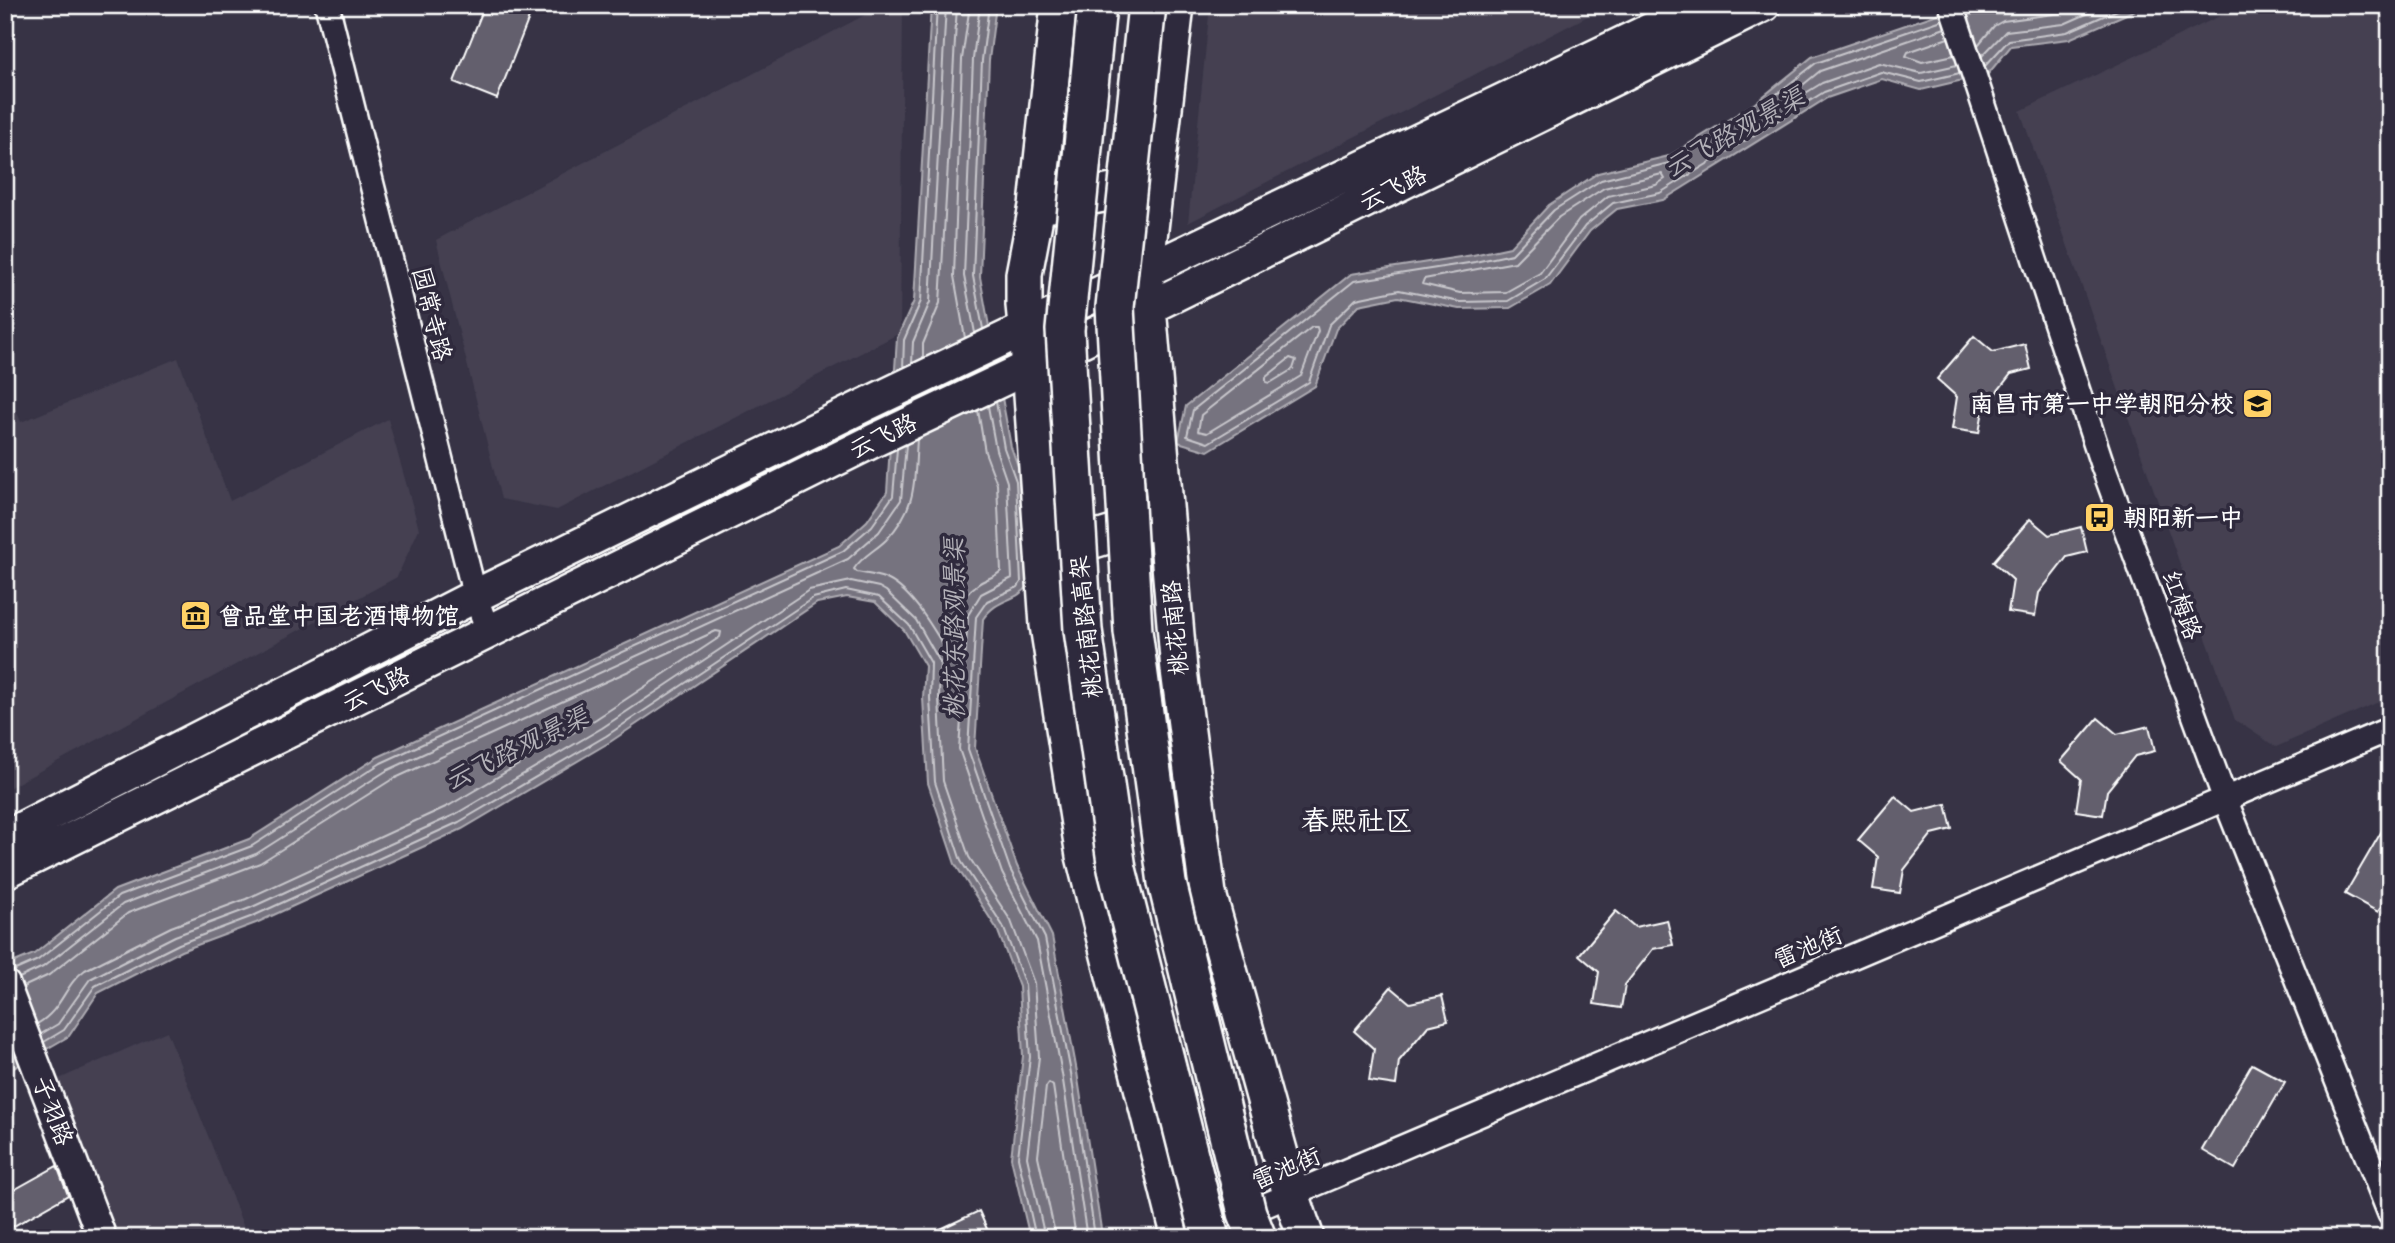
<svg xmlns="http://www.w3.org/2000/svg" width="2395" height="1243" viewBox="0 0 2395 1243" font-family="Itim,'LXGW WenKai TC',sans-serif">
  <rect width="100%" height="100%" fill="#373345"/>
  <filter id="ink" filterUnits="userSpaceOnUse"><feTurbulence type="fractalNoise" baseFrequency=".0143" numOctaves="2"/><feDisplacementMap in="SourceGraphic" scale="14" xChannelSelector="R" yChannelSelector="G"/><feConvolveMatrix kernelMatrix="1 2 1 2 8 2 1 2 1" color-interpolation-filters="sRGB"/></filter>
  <g filter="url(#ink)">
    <path fill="#444051" d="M884,5h19l-3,328 -343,177 -56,-11 -65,-259z
      M1210,5h399l-421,218z
      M2243,5h147v692l-114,50 -41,-27 -215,-609z
      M178,358l52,143 158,-82 31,110 -22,48 -392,213v-405l16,37z
      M167,1031l81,207h-143l-55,-155z"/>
    <path fill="#76737f" stroke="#adabb2" stroke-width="2" d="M931,5h65l-7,55 -9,217 31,170 12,33 6,105c-14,18 -31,12 -46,34l-8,129 42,118 35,70 25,136 24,157 4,9h-75l-19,-80 12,-102 -4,-69 -22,-58 -42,-65 -27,-81 -5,-85 2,-32 -21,-36 -29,-28 -28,-5 -30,6 -207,139 -148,87 -206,94 -75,28 -83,42 -29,43 -64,37v-107l29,-12 81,-64 134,-51 129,-82 461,-211 28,-25 20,-29 10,-154 17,-37z
      M1964,5h183l-78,34 -58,7 -23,28 -67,16 -39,-11 -55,19 -164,102 -46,9 -27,22 -40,54 -40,23 -51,1 -61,-12 -39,8 -23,24 -21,57 -107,65 -30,-9 8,-36 165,-132 122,-19 37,-8 39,-42 49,-32 71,-17 86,-53 57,-46z"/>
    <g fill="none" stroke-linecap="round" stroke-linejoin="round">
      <path stroke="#c8c7cc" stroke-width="2" d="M1942,20l-126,43 -57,45 -86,54 -72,18 -47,30 -42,44 -37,8 -121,19 -161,129 -6,26 21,7 101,-61 20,-57 27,-26 43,-9 61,12 48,-1 37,-22 40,-53 28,-23 47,-10 164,-101 57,-20 40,10 39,-9
        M1945,28l-125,43 -27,22 -1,3 4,3 26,-16 57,-20 42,10 36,-8
        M1948,38l-40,14 -2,4 16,6 32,-7
        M1978,45l16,-19 9,-5 58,-8 19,-8
        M1982,56l24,-25 58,-7 43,-19
        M1985,66l24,-26 58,-8 62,-27
        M1662,174l3,5 -9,6 -48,11 -29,24 -39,53 -34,19 -46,1 -38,-9 2,-5 91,-17 44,-45 45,-29z
        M1312,327h5l1,4 -17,45 -94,57 -9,-2 3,-16z
        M983,329l-10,-53 9,-216 7,-55
        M975,333l-11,-57 9,-217 7,-54
        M965,338l-11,-62 8,-217 8,-54
        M923,358v-14l17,-41 17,-298
        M1290,358l6,2 -3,9 -23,14 -4,-1v-5z
        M912,363l1,-21 17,-40 16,-297
        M903,368l1,-28 17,-39 16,-296
        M996,402l8,46 12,33 5,101 -3,5 -31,14 -11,16 -8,132 42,120 35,69 26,135 23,157 3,8
        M988,406l8,44 11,32 5,96 -31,16 -13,21 -9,134 43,124 35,68 25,133 25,164
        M917,439c-3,43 1,67 -31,101 -10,10 -25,17 -32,29l3,3c9,2 19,3 27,6 27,10 50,52 64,75l3,2 3,-3c2,-24 0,-52 23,-67 7,-6 17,-7 24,-14l-4,-87 -12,-32 -7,-42
        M13,971l25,-11 81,-64 133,-50 129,-83 462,-212 29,-25 21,-30 4,-47
        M19,978l24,-11 80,-63 133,-50 130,-83 462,-212 31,-27 22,-32 5,-55
        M23,987l26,-12 79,-62 132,-50 131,-83 325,-149 5,1 -1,5 -124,82 -146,86 -204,94 -75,28 -86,43c-21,15 -22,39 -48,54
        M41,1034l17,-10 32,-45 85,-43 75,-28 204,-93 148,-87 207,-138 42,-9 28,6 7,4 30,29 24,42 -1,36 4,83 26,76 42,64 23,62 5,74 -12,100 18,81
        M44,1042l20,-12 31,-44 84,-42 74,-28 206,-94 147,-86 207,-138 33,-8 33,7 30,28 22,38 -1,35 5,84 26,79 42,65 22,59 5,72 -12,100 18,81
        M1056,1238l-18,-82 8,-69 3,-4 4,3 23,152"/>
    </g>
    <path fill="#635f6d" stroke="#fff" stroke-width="2" d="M485,5h49l-37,94 -43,-17z
      M1974,336l19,16 32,-8 6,25 -20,5 -28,36 -4,23 -27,-4 5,-32 -20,-18z
      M2030,519l19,16 32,-8 6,25 -20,5 -28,36 -4,23 -27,-4 5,-32 -20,-18z
      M2098,718l19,16 32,-8 6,25 -20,5 -28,35 -4,24 -27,-4 5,-32 -20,-18z
      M1895,796l19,16 32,-8 6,25 -20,5 -28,36 -4,23 -27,-4 5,-32 -20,-17z
      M2390,817v74l-12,21 -33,-18z
      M1616,911l19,16 32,-7 6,25 -20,4 -28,36 -4,23 -27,-4 5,-32 -20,-17z
      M1391,987l19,16 32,-7 6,25 -20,5 -29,35 -3,24 -27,-4 5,-32 -20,-18z
      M2252,1064l33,18 -50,87 -33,-19z
      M57,1166l11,29 -63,36v-36z
      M979,1211l12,27h-70z"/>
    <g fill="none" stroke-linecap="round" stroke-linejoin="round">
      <defs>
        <path id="minor" d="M327,5l148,591 14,37
          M1951,5l150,456 124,338 165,415
          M1247,1213l1143,-484"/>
        <path id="tertiary" d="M5,984l97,254"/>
        <path id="secondary" d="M5,837l470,-241 388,-190 839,-401
          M5,872l870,-432 139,-66 750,-369"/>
        <path id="primary" d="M1059,5l-22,201 -13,68v31l6,61 18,259 36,231 96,382
          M1176,5l-31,267 34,398 29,224 83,300 15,44
          M1051,204l103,-20
          M1052,553l103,-32"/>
      </defs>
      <use href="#minor" stroke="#fff" stroke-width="28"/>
      <use href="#tertiary" stroke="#fff" stroke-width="33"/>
      <use href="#secondary" stroke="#fff" stroke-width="37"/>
      <use href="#primary" stroke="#fff" stroke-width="40"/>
      <use href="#minor" stroke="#2f2a3d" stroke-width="23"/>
      <use href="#tertiary" stroke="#2f2a3d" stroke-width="28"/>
      <use href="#secondary" stroke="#2f2a3d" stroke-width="32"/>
      <use href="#primary" stroke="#2f2a3d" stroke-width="35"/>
      <defs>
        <path id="trunk-bridge" d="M1097,5l-32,325 18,300 34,239 93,369
          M1147,5l-32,302 18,324 34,252 80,330 10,25"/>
      </defs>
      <use href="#trunk-bridge" stroke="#fff" stroke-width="42" stroke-linecap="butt"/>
      <use href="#trunk-bridge" stroke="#2f2a3d" stroke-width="37"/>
    </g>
  </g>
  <defs>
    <symbol id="school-square" viewBox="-11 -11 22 22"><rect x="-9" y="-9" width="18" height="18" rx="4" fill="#ffd166" stroke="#2f2a3d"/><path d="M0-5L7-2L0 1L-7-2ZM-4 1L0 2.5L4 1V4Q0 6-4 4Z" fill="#111"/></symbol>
    <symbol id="bus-square" viewBox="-11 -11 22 22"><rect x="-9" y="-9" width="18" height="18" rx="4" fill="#ffd166" stroke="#2f2a3d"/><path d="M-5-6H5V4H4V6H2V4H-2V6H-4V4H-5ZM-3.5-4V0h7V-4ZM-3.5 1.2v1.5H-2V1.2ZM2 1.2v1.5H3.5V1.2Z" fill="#111"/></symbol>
    <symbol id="museum-square" viewBox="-11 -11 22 22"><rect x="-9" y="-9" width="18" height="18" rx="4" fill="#ffd166" stroke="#2f2a3d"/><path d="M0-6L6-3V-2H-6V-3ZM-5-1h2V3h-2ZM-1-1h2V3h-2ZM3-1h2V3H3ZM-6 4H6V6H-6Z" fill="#111"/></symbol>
  </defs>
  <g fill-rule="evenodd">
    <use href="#school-square" x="2240" y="386" width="35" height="35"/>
    <use href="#bus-square" x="2082" y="500" width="35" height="35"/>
    <use href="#museum-square" x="178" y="598" width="35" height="35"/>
  </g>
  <g text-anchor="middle" stroke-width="7" stroke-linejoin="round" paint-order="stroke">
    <g font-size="24" fill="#fff" stroke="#2f2a3d">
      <text transform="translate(1393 188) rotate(-26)" y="8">云飞路</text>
      <text transform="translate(432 314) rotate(76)" y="8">园常寺路</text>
      <text transform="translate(883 436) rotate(-26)" y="8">云飞路</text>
      <text transform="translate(2182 605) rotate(70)" y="8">红梅路</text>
      <text transform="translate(1086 627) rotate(-96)" y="8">桃花南路高架</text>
      <text transform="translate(1175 628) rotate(-95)" y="8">桃花南路</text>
      <text transform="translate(376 689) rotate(-26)" y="8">云飞路</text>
      <text transform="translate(1808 947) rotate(-23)" y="8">雷池街</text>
      <text transform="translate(53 1111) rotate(69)" y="8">子羽路</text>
      <text transform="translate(1286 1168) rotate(-23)" y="8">雷池街</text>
    </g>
    <g font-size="24" font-weight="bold" fill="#fff" stroke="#2f2a3d" text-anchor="start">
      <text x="2234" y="412" text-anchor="end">南昌市第一中学朝阳分校</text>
      <text x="2123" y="526">朝阳新一中</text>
      <text x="219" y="624">曾品堂中国老酒博物馆</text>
    </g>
    <g font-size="26" font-style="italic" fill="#b4b2b9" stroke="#2f2a3d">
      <text transform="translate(1734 132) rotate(-29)" y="9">云飞路观景渠</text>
      <text transform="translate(954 629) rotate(-90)" y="9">桃花东路观景渠</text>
      <text transform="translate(516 748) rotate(-26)" y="9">云飞路观景渠</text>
    </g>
    <g font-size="28" fill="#fff" stroke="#2f2a3d">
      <text x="1357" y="830">春熙社区</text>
    </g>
  </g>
  <rect width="2395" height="1243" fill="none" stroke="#2f2a3d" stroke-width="28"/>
  <rect x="14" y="14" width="2367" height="1215" fill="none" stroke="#fff" stroke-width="2.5" filter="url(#ink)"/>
</svg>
